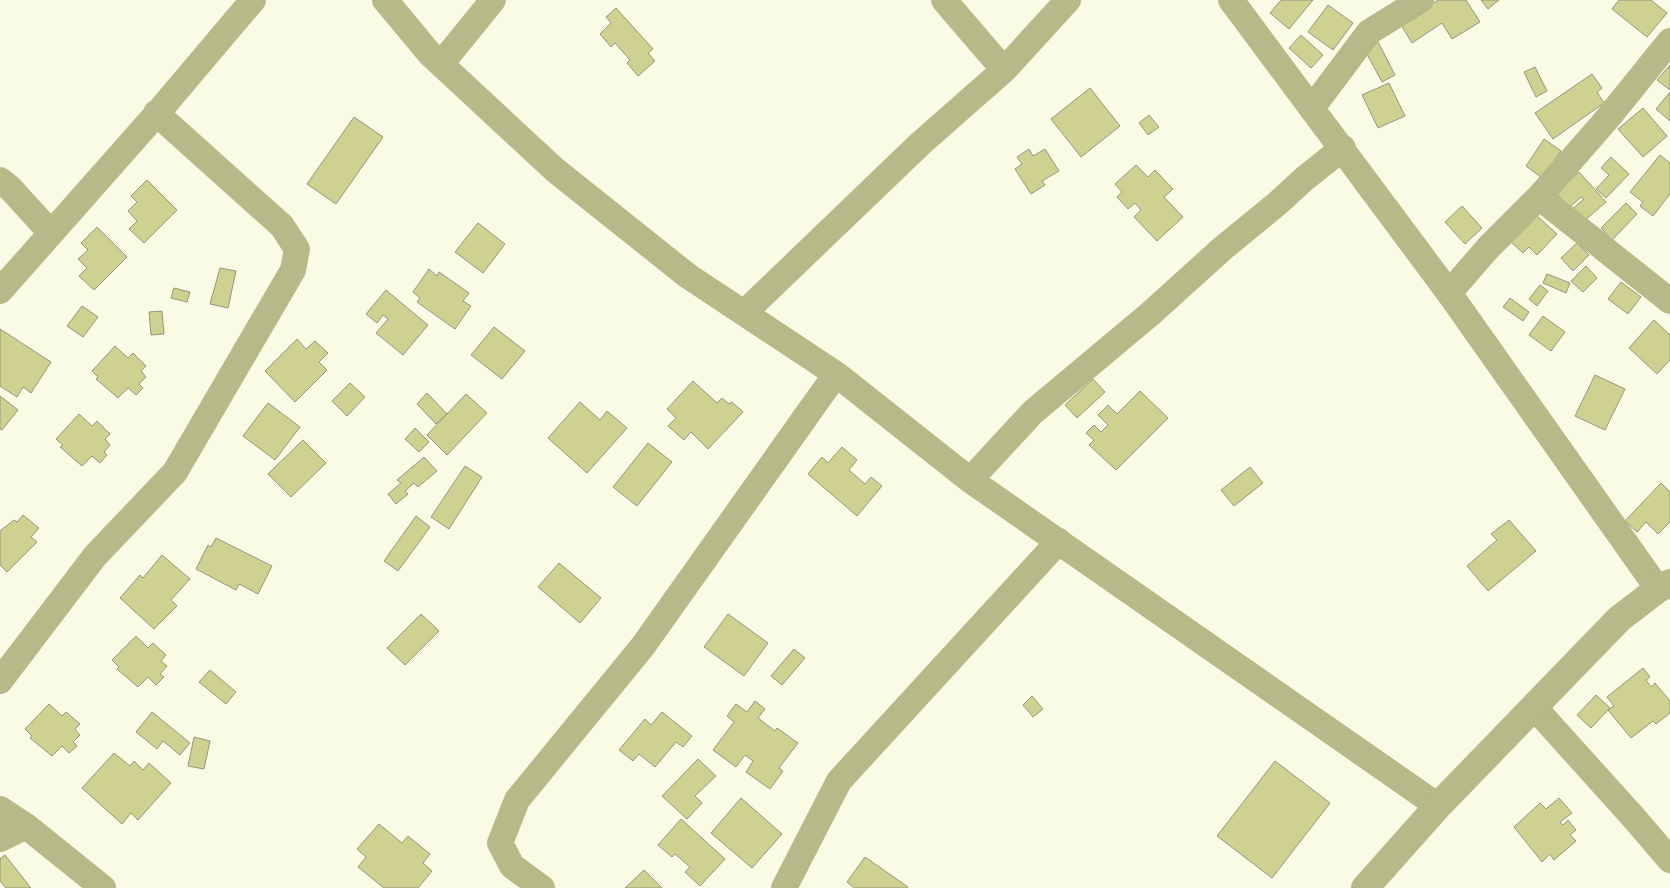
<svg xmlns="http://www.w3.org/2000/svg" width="1670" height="888" viewBox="0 0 1670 888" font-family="Roboto,sans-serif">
  <rect width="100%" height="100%" fill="#f9fbe5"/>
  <path fill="#cfd190" stroke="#959682" d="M1281,0h32l-24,29 -19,-16z
    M1438,0h28l14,22 -28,17 -10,-16 -30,20 -11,-18z
    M1481,0h18l-11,9z
    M1619,0h32l16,13 -20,24 -35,-28z
    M1328,5l25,18 -20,27 -25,-18z
    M616,8l37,41 -5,4 7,8 -17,15 -11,-13 3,-3 -15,-17 -4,4 -11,-13 11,-11 -5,-6z
    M1301,35l22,20 -12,13 -22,-20z
    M1376,38l19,37 -13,7 -20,-37z
    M1670,65v25l-13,-10z
    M1535,67l12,24 -11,6 -12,-25z
    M1592,74l10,14 -5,4 7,11 -51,36 -18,-26z
    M1389,83l16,33 -27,12 -16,-33z
    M1090,88l30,38 -39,31 -30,-38z
    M1670,92v29l-14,-12z
    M1643,108l24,28 -24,21 -25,-28z
    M1149,115l10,12 -11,8 -9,-12z
    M354,117l29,20 -47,67 -29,-20z
    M1544,139l17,12 -19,27 -16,-12z
    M1029,149l4,7 12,-7 14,22 -17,10 3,4 -14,9 -16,-25 7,-5 -5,-7z
    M1660,155l10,8v31l-17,22 -13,-10 3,-4 -13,-10z
    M1611,157l18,17 -23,24 -10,-9 13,-14 -8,-7z
    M1136,165l12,12 7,-7 18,19 -9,8 19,20 -26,24 -23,-24 7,-7 -6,-7 -7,6 -11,-12 5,-5 -7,-8z
    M1579,172l27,30 -23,20 -12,-12 13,-11 -3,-2 -12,11 -13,-15z
    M147,180l30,30 -33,33 -15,-14 8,-8 -9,-10 9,-9 -6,-6z
    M1626,203l11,11 -25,26 -11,-12z
    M1462,206l20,22 -17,16 -20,-22z
    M1536,215l21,19 -20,21 -8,-8 -6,6 -12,-11z
    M478,223l27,21 -22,29 -28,-21z
    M97,227l30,30 -33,33 -15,-14 8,-8 -9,-9 10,-9 -7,-7z
    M1577,243l12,12 -16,16 -12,-13z
    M1586,266l11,12 -14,14 -12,-11z
    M220,268l16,3 -8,37 -18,-4z
    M429,269l8,7 2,-4 30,21 -6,8 8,5 -16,23 -38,-27 3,-4 -7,-6z
    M1547,274l23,9 -4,10 -23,-10z
    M1621,282l20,15 -13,17 -20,-15z
    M1540,285l8,6 -11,15 -8,-7z
    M174,288l16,4 -3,10 -16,-4z
    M386,290l42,35 -25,30 -27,-22 12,-14 -5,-4 -6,8 -11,-9z
    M1510,298l19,14 -6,9 -20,-14z
    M82,306l16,11 -15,20 -16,-11z
    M162,311l2,23 -13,1 -2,-23z
    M1543,316l22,16 -14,19 -22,-16z
    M1654,320l16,15v25l-13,14 -28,-26z
    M494,327l31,24 -23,28 -31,-24z
    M0,329l51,33 -20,31 -8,-6 -6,10 -17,-11z
    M297,339l9,10 9,-8 13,12 -9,9 8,8 -32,32 -30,-31z
    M115,346l13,12 5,-5 13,13 -5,5 5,6 -7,7 4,4 -7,7 -8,-7 -10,10 -22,-19 2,-2 -6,-6z
    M1595,375l30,14 -20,41 -30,-14z
    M1093,379l12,13 -28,26 -12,-13z
    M693,381l24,22 5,-5 7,6 3,-2 11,10 -35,37 -17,-17 -7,8 -16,-14 8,-8 -9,-9z
    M350,383l15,14 -18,19 -15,-15z
    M1140,391l28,27 -52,52 -27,-25 5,-5 -8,-7 8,-8 7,7 7,-7 -10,-10 10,-10 9,9z
    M427,393l20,21 -11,10 -19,-20z
    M466,394l21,19 -40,42 -20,-20z
    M0,396l18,14 -16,20 -2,-1z
    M580,402l20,18 7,-9 20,17 -40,45 -39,-35z
    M268,403l32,24 -25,33 -32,-24z
    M79,414l13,12 5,-5 13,13 -5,5 5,6 -6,7 3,3 -7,8 -8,-7 -10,10 -22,-19 3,-2 -7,-6z
    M415,428l14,14 -10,10 -14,-13z
    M303,440l23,23 -35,34 -23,-23z
    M648,443l24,19 -35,44 -24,-19z
    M842,447l15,13 -8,10 16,14 6,-7 11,9 -25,30 -49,-42 14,-17 6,6z
    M424,457l13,14 -19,16 -4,-4 -9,8 3,3 -12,10 -8,-10 13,-11 -4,-3z
    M465,466l17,11 -33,52 -18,-12z
    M1250,467l13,16 -29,23 -13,-16z
    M1661,483l9,9v30l-12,12 -12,-12 -9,10 -12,-11z
    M23,515l16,13 -8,9 6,5 -30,30 -7,-7v-34l14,-11 3,2z
    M416,516l14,11 -32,44 -14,-10z
    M1509,520l27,31 -48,40 -21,-25 30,-26 -6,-6z
    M216,538l56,28 -14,28 -19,-10 -3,6 -40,-21 12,-24 3,2z
    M162,555l28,24 -19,21 6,6 -23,23 -34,-31 20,-23 3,3z
    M559,563l42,35 -21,25 -42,-36z
    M421,614l18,17 -34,34 -18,-17z
    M728,614l40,29 -24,33 -40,-29z
    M136,636l12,12 5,-5 13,12 -5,6 6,5 -7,8 4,3 -8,8 -8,-8 -10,10 -21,-18 2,-2 -7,-7z
    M794,649l11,9 -23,27 -11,-9z
    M1643,668l7,9 -4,3 5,7 4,-4 15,18v12l-14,11 -3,-3 -22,17 -23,-28 6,-4 -7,-9z
    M210,670l26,22 -10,12 -27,-22z
    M1596,695l14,13 -19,20 -14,-13z
    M1032,696l11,13 -10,8 -10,-12z
    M755,701l10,8 -7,9 17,13 2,-3 21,15 -19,25 4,3 -13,18 -24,-17 7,-11 -8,-6 -9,12 -23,-17 21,-28 -7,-6 9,-12 11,8z
    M49,704l13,12 4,-4 14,12 -5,5 5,6 -7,7 4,4 -8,7 -7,-7 -10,10 -22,-18 2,-2 -7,-7z
    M152,712l38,31 -10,12 -17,-14 -6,8 -21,-17z
    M662,712l30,24 -9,11 -7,-5 -21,25 -16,-13 -6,7 -14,-11 26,-31 6,6z
    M194,737l16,4 -6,28 -16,-3z
    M114,753l16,13 4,-5 9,9 6,-7 22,20 -33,37 -7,-7 -9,11 -40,-36z
    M698,759l18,17 -21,20 7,7 -15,16 -25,-23z
    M1275,761l55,42 -58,75 -55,-42z
    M741,798l41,36 -30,34 -41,-35z
    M1559,798l13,15 -12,9 3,3 5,-5 8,10 -6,5 6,6 -22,19 -4,-6 -8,8 -28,-35 26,-24 6,6z
    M681,819l44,40 -25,27 -15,-14 5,-5 -15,-13 -3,3 -14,-12z
    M379,824l23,19 6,-7 22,18 -7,9 9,8 -14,17h-34l-26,-21 8,-10 -9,-8z
    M5,855l26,33h-25l-6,-7v-22z
    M865,857l43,30 -1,1h-53l-7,-6z
    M644,870l18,18h-37z"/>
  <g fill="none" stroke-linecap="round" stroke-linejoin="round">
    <path stroke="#b7b989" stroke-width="26" d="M385,0l45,54 125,116 133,106 148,98 134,106 468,326
      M944,0l60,70 64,-70
      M1231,0l218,293 209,296
      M441,64l52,-64
      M1312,108l57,-76 52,-32
      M0,180l10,8 41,45
      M1539,197l131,104
      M0,291l160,-181 93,-110
      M1449,293l39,-45 51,-51 68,-78 63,-78
      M745,312l176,-169 83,-73
      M970,480l63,-68 117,-98 73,-66 55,-45 26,-24 39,-31
      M0,681l95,-125 80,-84 118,-202 4,-21 -15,-23 -126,-113
      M1534,707l100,111 36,42
      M0,809l26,17 77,62
      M0,839l26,-13
      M542,888l-30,-22 -12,-23 17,-43 126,-154 193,-272
      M784,888l55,-107 220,-240"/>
    <path stroke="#b7b989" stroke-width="28" d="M1365,888l73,-82 181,-187 39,-30 12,-6"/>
  </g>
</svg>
